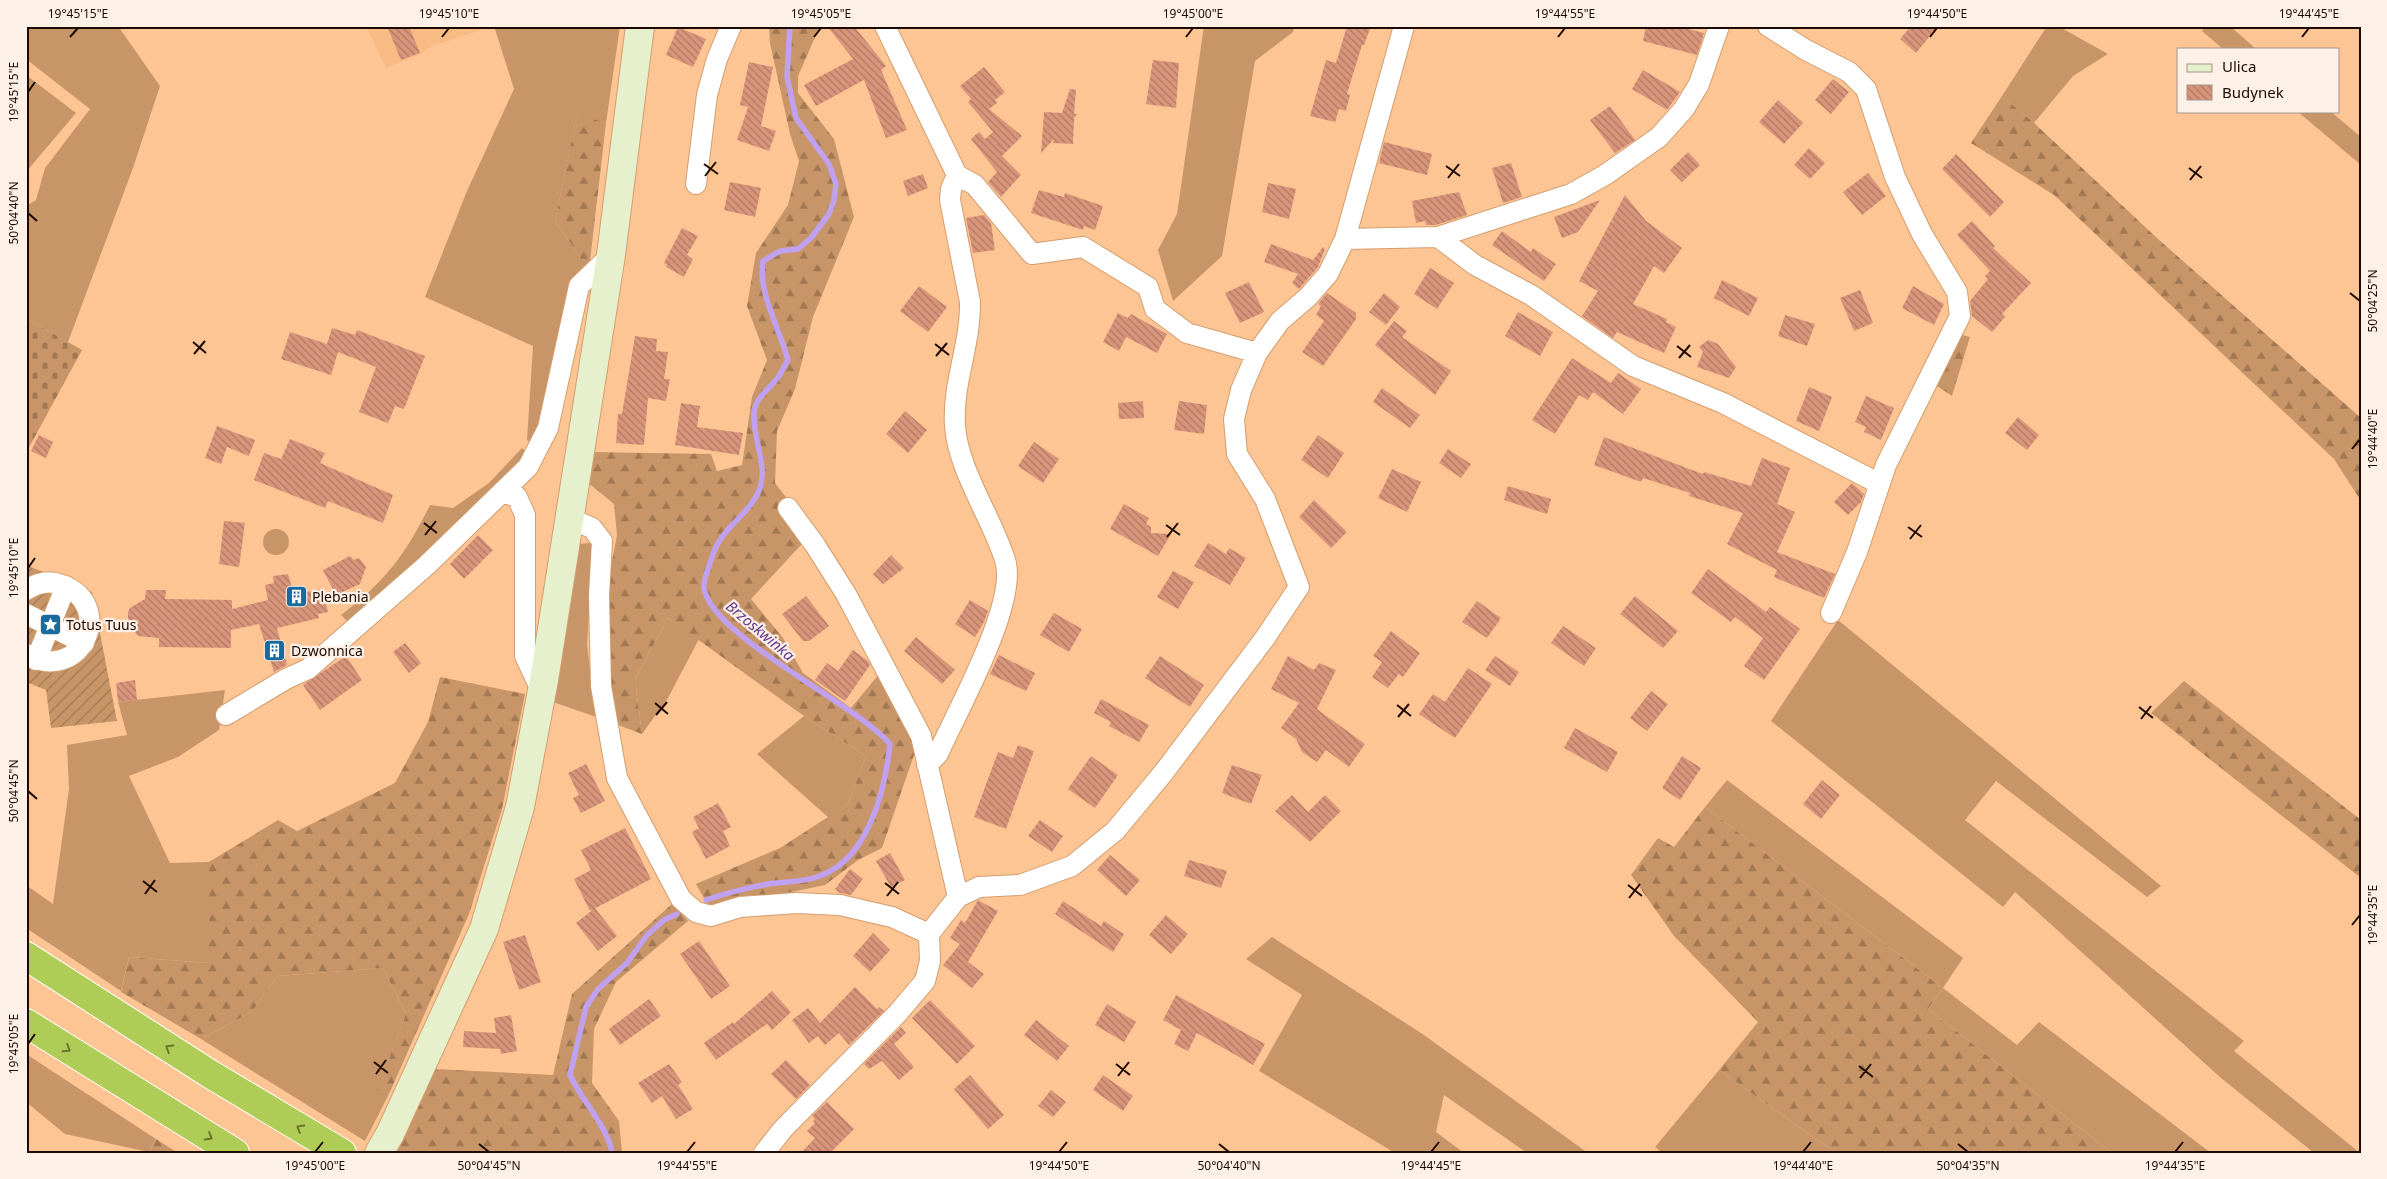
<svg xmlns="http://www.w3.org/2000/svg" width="2387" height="1179" viewBox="0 0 2387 1179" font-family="'Noto Sans',sans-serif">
  <defs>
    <pattern id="forest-firs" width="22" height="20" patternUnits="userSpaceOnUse" patternTransform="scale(1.25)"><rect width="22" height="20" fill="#c89568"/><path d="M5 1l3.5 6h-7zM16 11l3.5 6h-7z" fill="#a27853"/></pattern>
    <pattern id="cemetery-stones" width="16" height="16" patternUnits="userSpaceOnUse" patternTransform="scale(1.25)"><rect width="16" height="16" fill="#c89568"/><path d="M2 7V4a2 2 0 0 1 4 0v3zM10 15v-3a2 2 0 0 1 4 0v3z" fill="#a27853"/></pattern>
    <pattern id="garden-furrows" width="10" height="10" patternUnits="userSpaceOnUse" patternTransform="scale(1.25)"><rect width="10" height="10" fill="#c89568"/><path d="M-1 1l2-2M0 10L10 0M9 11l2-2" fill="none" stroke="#a27853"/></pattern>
    <pattern id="building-back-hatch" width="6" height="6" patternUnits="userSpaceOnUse" patternTransform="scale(1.25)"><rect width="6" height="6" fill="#d9957b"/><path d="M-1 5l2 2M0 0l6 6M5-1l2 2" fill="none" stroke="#af7862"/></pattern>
  </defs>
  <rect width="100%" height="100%" fill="#fec594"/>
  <path fill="#f9bb84" d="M366,26h127l-63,21 -9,7 -35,14z"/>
  <path fill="#c89568" d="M26,26h92l42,60 -27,82 -65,174 -42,-24v-112l10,-6 9,-32 45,-59 -64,-50z
    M494,26h126l-14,97 -29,-8 -22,106 25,36 -36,163 -12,23 -5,-3 6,-94 -108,-49 42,-106 47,-102z
    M1204,26h90l-1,6 -38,29 -33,195 -49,45 -15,-51 19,-36z
    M2047,26h11l50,28 -35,22 -39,47 -32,-27z
    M2205,26h25l26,23h-33l-21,-18z
    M26,75l50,38 -50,59z
    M2297,111h33l31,26v28z
    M522,448l7,6 -124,122 -57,46 -7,-7c44,-33 65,-61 89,-110l23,3 36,-25z
    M263 542a13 13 0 1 1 26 0a13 13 0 1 1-26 0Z
    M590,543l3,10 -6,91 9,73 -43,-15 25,-158z
    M668,618l31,21 -31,59 -26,36 -7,-55z
    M1838,620l323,266 -14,11 -151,-116 -31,39 279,221 -10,10 126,102h-46l-93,-75 -206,-186 -12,15 -232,-186z
    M225,690l-6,40 -41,27 -49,19 41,87 39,-1v101l-80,-6 -8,34 -95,-63v-43l27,19 16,-115 -2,-44 60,-10 -9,-33z
    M804,716l62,40 -18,48 -19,14 -72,-64z
    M1727,780l236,178 -20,30 74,57 22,-23 172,131h-99l-184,-144 15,-21 -238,-181z
    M1272,937l152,98 164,118h-61l-83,-58 -8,37 28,21h-69l-136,-82 43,-76 -56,-36z
    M383,968l23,46 -28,75 11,5 -24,47 -164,-102 51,-27 25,-36z
    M26,1054l130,85 -7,13 -84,-18 -39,-32z
    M1719,1070l117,83h-173l-8,-6z"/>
  <path fill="url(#forest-firs)" d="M769,26h51l-22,50v17l36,46 20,78 -41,100 -18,72 -18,42 -2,52 38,49 -62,67 32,39 20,35 48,35 29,-35 36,76 -34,99 -24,12 -33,25 -99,21 -17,1 -13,-23 84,-36 68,-44 18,-48 -62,-40 -136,-98 -33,61 7,55 -24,-9 -11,-50 -1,-82 11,-58 -3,-31 -27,-22 5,-30 119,2 6,17 25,-6 10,-68 15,-37 -20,-54 9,-53 32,-48 11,-44 -9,-27 -20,-91z
    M2002,96l32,27 124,116 203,179v83l-27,-42 -280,-264 -83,-52z
    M577,114l29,9 -17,147 -14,8 5,-21 -25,-36z
    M1955,333l15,4 -18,59 -21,-14z
    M440,677l85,17 -23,115 -33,105 -80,180 -12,-4 29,-76 -23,-46 -106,8 -25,36 -51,27 -80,-47 8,-35 80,6v-101l69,-42 19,11 98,-48 33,-61z
    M2184,681l177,139v58l-210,-165z
    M1705,807l238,181 -15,21 184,144h-276l-117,-83 39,-48 -84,-86 -43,-61 27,-37 16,9z
    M673,903l15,18 -72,61 -22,47 -2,54 27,38 3,32h-228l41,-84 118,6 19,-81z
    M156,1139l22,14h-29z"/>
  <path fill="url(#cemetery-stones)" d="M26,318l56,32 -56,103z"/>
  <path fill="url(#garden-furrows)" d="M26,565l66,27 25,129 -66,7 -5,-38 -20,-8z"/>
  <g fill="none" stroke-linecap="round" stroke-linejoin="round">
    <path stroke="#c0a1f0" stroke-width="5.5" d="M706,900c20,-7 41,-12 62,-16 16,-2 34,-2 49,-7 51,-16 68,-86 73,-133 -35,-41 -179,-108 -186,-156 -1,-9 7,-27 10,-36 8,-23 32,-36 43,-57 14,-26 -5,-55 -3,-82 1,-16 17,-25 25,-37 3,-5 6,-11 9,-16 -8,-30 -31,-70 -25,-99l17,-10 18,-2 13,-11 18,-24 5,-14 2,-16 -7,-20 -33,-46 -9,-41 3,-51
      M612,1153c-4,-26 -30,-52 -42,-78l16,-68 12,-18 29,-26 20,-28 17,-15 13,-6"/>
  </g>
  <path fill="url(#building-back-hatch)" d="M387,26h22l11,27 -19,7z
    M827,26h27l32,40 -5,4 26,60 -21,8 -22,-58 -48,26 -12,-21 49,-26z
    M1347,26h24l-7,19h-2l-15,49 3,1 -4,16 -7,-2 -4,13 -25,-6 16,-56 10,3z
    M1646,26h31l27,7 -7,22 -54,-14z
    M1911,26h27l-22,27 -16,-14z
    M678,27l28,12 -13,28 -27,-12z
    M1153,60l26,3 -3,45 -30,-4z
    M749,62l24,5 -12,59 15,5 -7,20 -32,-11 11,-33 -8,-2z
    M984,67l21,25 -10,8 2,3 -8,6 33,27 -20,20 19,19 -20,22 -13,-15 9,-10 -26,-33 8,-7 6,7 8,-7 -25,-30 3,-3 -11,-13z
    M1643,70l37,22 -13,18 -35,-21z
    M1833,79l16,13 -18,22 -16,-14z
    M1070,89l6,1 -2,24h3l-3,4 -1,26 -20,-1 1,-4 -13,14 3,-41 18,1z
    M1778,100l25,23 -19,21 -25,-22z
    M1610,106l25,34 -20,13 -25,-33z
    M1384,142l48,12 -5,21 -48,-12z
    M1809,148l16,15 -15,16 -16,-14z
    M1688,152l12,13 -18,17 -12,-12z
    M1956,154l48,48 -14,15 -48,-48z
    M1511,163l11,34 -19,6 -11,-35z
    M1868,173l18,23 -24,19 -19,-23z
    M923,174l5,14 -20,8 -5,-15z
    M730,182l31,6 -6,29 -31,-7z
    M1268,183l28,6 -7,30 -27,-7z
    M1039,190l25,7 1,-4 38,13 -8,24 -11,-4 -1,4 -52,-17z
    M1459,192l8,23 -31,10h-10l-1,-4 -9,2 -4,-22z
    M1625,195l21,26 36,27 -18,25 -10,-7 -21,38 34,15 -1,3 10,5 -12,26 -47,-21 -4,6 -31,-22 16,-25 -19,-10z
    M1600,200l-22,32 -16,6 -8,-21z
    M984,215l7,8 4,27 -22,3 -7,-35z
    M1972,221l23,25 -2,2 38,35 -29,31 3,3 -13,15 -20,-16 -2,-15 18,-22 -3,-3 5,-5 -33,-36z
    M682,228l16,8 -11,19 6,4 -9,18 -18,-10 1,-2 -3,-2z
    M1502,231l29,21 2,-4 23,16 -12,17 -52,-36z
    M1271,244l42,16 10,-13 2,2 -7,18 -19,22 -7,-6 6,-9 -34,-12z
    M1430,268l24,15 -17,26 -23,-15z
    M1722,280l36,18 -9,18 -35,-18z
    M1249,282l15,30 -24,11 -15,-30z
    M919,286l28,21 -19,25 -28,-21z
    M1913,286l31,18 -10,21 -32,-17z
    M1860,290l13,33 -19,8 -14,-33z
    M1327,293l29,20v6l-33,47 -21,-14 22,-31 -8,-6 5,-9 -3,-2z
    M1384,293l16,14 -14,18 -17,-13z
    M1518,312l35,20 -13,24 -35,-20z
    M1118,313l10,5 3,-4 36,20 -10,19 -31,-16 -7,14 -16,-9z
    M1785,315l30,9 -8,22 -29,-10z
    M1394,321l13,10 -5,6 49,34 -16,24 -60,-50z
    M332,328l23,7 2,-5 68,26 -21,53 -9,-3 -7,17 -29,-11 17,-45 -38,-15 -7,23 -50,-16 9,-27 37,12z
    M635,336l22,3 -1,12 12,1 -4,27h6l-4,22 -18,-3 -4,47 -28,-2 2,-29h4z
    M1708,340l10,4 18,23 -7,11 -32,-11 6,-15 -4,-5z
    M1572,358l39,25 7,-10 23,16 -18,25 -30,-22 -5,8 -9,-5 -24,39 -23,-14z
    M1809,387l23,10 -13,34 -23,-10z
    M1382,388l38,27 -10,13 -37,-26z
    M1866,396l28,12 -13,32 -17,-8 2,-5 -11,-5z
    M1143,401l1,17 -25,1 -1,-16z
    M1179,401l28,4 -3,29 -30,-4z
    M681,403l19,3 -3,21 46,6 -4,22 -64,-10z
    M905,411l22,19 -19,23 -22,-19z
    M2018,417l21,18 -12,15 -22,-17z
    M217,426l38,14 -6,16 -22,-9 -6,17 -16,-6z
    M39,435l14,7 -7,16 -15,-7z
    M1318,435l26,18 -16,25 -27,-18z
    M1604,437l99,37 1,-2 47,14 11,-28 28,10 -13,36 18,8 -18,40 58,22 -11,24 -50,-21 3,-7 -50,-26 16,-31 -54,-17 1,-3 -47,-15 -2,4 -47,-17z
    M290,439l35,14 -5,10 73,32 -10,28 -55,-22 -3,7 -71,-28 10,-27 17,6z
    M1034,442l25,17 -16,24 -25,-17z
    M1448,449l23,15 -10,14 -22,-15z
    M1392,469l29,13 -14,30 -29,-14z
    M1852,483l12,11 -3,8 -13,13 -14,-13z
    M1508,486l43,13 -4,15 -43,-14z
    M1314,500l33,32 -16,16 -32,-31z
    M1124,504l25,14 -3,6 5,3v6l20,1 -13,22 -48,-27z
    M224,521l21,2 -6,44 -20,-3z
    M478,535l15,15 -29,29 -14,-15z
    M1208,543l18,11 3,-6 17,10 -16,27 -36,-19z
    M891,555l13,13 -21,16 -10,-10z
    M350,556l4,4 5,-2 7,9 -6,17 -24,11 -13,-25z
    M1708,569l58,43 4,-5 30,22 -36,51 -20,-14 19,-28 -28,-21 -4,5 -40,-29z
    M1173,571l21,11 -16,27 -21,-12z
    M288,574l6,20 28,-5 6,23 -10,2 1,4 -42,10 10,37 -13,7 -15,-48 -28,6v18l-72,-1v-9l-21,-2 -10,-12v-12l2,-4 15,-9 1,-9h20l-1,9 67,1v9l36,-9 -3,-15 9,-2 -1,-7z
    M806,596l23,30 -20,15h-6l-21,-27z
    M1635,596l43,35 -15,17 -43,-34z
    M970,600l18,11 -4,11 -9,15 -20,-13z
    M1477,601l24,17 -14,20 -25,-16z
    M1054,613l28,16 -13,23 -29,-17z
    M1563,626l33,22 -12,18 -33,-23z
    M1391,631l29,22 -17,24 -4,-3 -11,14 -16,-11 10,-15 -9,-6z
    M916,637l39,33 -13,14 -38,-33z
    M405,643l16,20 -12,10 -16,-21z
    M853,650l15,11 2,4 -25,36 -30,-21 12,-17 11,8z
    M999,655l36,18 -9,18 -36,-17z
    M346,656l16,24 -42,30 -17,-25z
    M1160,656l44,29 -14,22 -45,-29z
    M1288,656l26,14 5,-7 17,7 -19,39 48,35 -16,23 -23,-17 -9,12 -15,-10 -6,-13 -15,-11 18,-25 -28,-14z
    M1495,656l24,16 -9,14 -25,-16z
    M1468,668l24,16 -37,54 -36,-24 14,-20 12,8z
    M135,680l2,20 -19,2 -2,-19z
    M1651,691l17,13 -21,27 -17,-13z
    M1101,699l48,26 -10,17 -30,-16 2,-4 -17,-9z
    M1575,728l43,24 -11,20 -43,-24z
    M1018,745l16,6 -28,78 -32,-12 24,-65 15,6z
    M1091,756l27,19 -23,33 -27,-19z
    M1682,756l19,12 -21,32 -18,-12z
    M586,764l19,37 -24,12 -8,-15 6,-3 -11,-22z
    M1232,765l30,10 -11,29 -29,-11z
    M1822,780l18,15 -19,24 -18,-15z
    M1292,795l16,17 17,-17 16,16 -31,31 -35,-31z
    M718,803l13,24 -8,4 7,15 -24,13 -14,-27 7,-4 -6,-11z
    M1040,820l23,16 -11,16 -24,-16z
    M625,828l26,51 -61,32 -16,-32 17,-9 -10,-20z
    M890,853l15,27 -14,7 -15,-26z
    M1110,855l30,25 -14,16 -29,-26z
    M1189,860l38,11 -6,17 -37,-12z
    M850,869l13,10 -12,16 -11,-2 -5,-4z
    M978,900l20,11 -30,51 16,12 -12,14 -29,-23 17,-21 -10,-6 11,-18 4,3z
    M1063,901l38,25 3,-5 20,13 -11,18 -58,-38z
    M595,908l22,28 -19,15 -22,-28z
    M1166,915l22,19 -17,20 -22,-19z
    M873,933l17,17 -20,22 -17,-16z
    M525,935l16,47 -22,8 -16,-48z
    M699,941l31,45 -19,13 -31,-45z
    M855,987l22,22 2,-2 5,4 -35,34 -10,-12 -14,12 -7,-9 -9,7 -17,-23 16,-12 12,15z
    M772,991l19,21 -19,18 -5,-6 -51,36 -12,-17 29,-21 1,2z
    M1176,995l89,49 -12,21 -56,-32 -9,18 -14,-7 7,-14 -18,-10z
    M649,999l12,17 -41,29 -11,-16z
    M930,1000l45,46 -18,18 -45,-46z
    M1107,1004l29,18 -12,20 -29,-17z
    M511,1015l6,36 -16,3 -1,-5 -37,-2 1,-16 32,2 -2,-15z
    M1036,1020l33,26 -12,15 -33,-26z
    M901,1027l5,6 -12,11 20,23 -15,13 -17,-19 -13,8 -5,-5z
    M786,1060l24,25 -14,14 -25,-25z
    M669,1064l13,18 -4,3 15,24 -17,10 -14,-23 -10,7 -14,-20z
    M970,1075l34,40 -16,14 -34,-40z
    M1103,1075l30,21 -10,15 -30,-21z
    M1051,1090l15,12 -13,15 -15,-11z
    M827,1102l27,27 -24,24h-29l14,-15 -8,-7 8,-8 -2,-2 2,-2 -3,-3z"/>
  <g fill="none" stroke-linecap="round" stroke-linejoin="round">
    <defs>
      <path id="street" d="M885,26l72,149 18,10 57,69 51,-7 65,40 7,22 32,24 70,20
        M1768,26l38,24 43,22 17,17 29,88 27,57 35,58 3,24 -74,149 -29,87 -26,61
        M696,184l11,-89 10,-36 14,-33
        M1438,237l37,28 56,30 102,71 90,37 155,80
        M1345,239l93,-2 133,-43 34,-19 54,-38 25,-28 15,-25 20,-58
        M502,492l15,5 8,18v141l17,36
        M788,508l27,37 31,49 75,142 37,161
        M569,518l23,10 10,13 -3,55 2,90 16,92 64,121 15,13 15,4 29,-9 56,-4 44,2 52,12 37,17 29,-37 21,-10 41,-2 52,-19 43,-35 49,-59 101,-134 34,-51 -34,-88 -28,-45 -3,-35 7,-29 16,-37 23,-32 28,-24 20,-23 17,-35 59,-213
        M26,590c11,-7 24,-10 36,-5 55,20 19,101 -36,69
        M26,614l58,29
        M36,660l30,-74
        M226,715l60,-36 22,-10 119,-104 101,-98 20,-39 31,-142 32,-31
        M927,765l11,-11c18,-41 81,-152 67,-194 -13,-42 -47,-90 -50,-134 -3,-42 16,-82 15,-124l-20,-102 1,-11 6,-14
        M764,1153l19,-24 114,-115 28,-33 5,-20 -1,-27"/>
      <path id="secondary" d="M379,1153l11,-19 94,-205 36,-122 24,-127 67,-425 29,-229"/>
      <path id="highway" d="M26,956l184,118 132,79
        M26,1023l209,130"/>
    </defs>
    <use href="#street" stroke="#d49d6d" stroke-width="22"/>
    <use href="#secondary" stroke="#d49d6d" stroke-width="30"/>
    <use href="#highway" stroke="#fff" stroke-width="30"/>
    <use href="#street" stroke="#fff" stroke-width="20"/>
    <use href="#secondary" stroke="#e7f0cc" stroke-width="28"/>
    <use href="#highway" stroke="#afcd56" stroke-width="28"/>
  </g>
  <defs><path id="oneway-chevron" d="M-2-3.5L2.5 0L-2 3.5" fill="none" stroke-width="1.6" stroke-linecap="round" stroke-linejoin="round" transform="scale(1.25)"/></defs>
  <g stroke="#6d752f">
    <use href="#oneway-chevron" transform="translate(169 1048) rotate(-148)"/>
    <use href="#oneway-chevron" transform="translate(67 1049) rotate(33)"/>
    <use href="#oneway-chevron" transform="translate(300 1128) rotate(-149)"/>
    <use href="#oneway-chevron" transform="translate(209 1137) rotate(31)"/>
  </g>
  <path fill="none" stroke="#1c0900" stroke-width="2" d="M70,37l8,-9M442,37l7,-9M814,37l7,-9M1186,37l7,-9M1558,37l7,-9M1930,37l7,-9M2302,37l7,-9M28,92l7,-10M704,164l14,10M1446,166l14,10M2189,168l13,10M705,176l11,-14M1448,178l11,-14M2190,180l11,-14M28,213l9,8M2350,293l10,8M193,342l13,11M935,344l14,11M1677,346l14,11M194,354l11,-13M936,356l11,-13M1679,358l11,-13M2352,449l8,-10M424,523l13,10M1166,525l14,10M1908,527l14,10M425,535l11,-14M1167,537l11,-14M1910,539l11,-14M28,568l7,-10M655,703l13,11M1397,705l14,11M2139,707l14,11M656,715l11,-13M1398,717l11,-13M2141,719l10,-13M28,791l9,8M143,881l14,11M885,883l14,11M1628,885l14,11M145,894l10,-14M887,896l11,-14M1629,898l11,-14M2352,925l8,-10M28,1044l7,-10M374,1062l14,11M1116,1064l14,11M1859,1066l14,11M376,1074l10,-14M1118,1076l11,-14M1860,1078l11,-14M479,1144l10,8M1219,1144l10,8M1958,1144l10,8M315,1152l8,-10M687,1152l8,-10M1059,1152l8,-10M1431,1152l8,-10M1803,1152l8,-10M2175,1152l8,-10"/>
  <defs>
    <symbol id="building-square" viewBox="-11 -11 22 22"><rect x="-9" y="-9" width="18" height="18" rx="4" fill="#1a6b9d" stroke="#fdf1e7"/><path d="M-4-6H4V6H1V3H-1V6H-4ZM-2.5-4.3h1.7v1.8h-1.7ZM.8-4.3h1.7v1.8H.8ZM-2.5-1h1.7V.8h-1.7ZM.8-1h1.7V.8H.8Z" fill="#fff"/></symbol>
    <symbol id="sight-square" viewBox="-11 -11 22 22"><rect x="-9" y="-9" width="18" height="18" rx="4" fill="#1a6b9d" stroke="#fdf1e7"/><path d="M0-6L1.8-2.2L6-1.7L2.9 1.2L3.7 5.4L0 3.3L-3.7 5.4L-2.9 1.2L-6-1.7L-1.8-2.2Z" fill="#fff"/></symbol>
  </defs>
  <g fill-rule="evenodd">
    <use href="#building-square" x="284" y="584" width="25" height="25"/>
    <use href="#sight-square" x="38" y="612" width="25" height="25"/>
    <use href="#building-square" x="262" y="638" width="25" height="25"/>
  </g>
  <g text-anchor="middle" stroke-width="4.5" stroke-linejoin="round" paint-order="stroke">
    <g font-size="14" fill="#1c0900" stroke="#fdf1e7" text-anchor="start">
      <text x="312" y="602">Plebania</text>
      <text x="66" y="630">Totus Tuus</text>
      <text x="291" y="656">Dzwonnica</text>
    </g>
    <g font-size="15" font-style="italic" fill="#603691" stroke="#fdf1e7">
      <text transform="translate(760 631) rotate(40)" y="5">Brzoskwinka</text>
    </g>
  </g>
  <rect width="2387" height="1179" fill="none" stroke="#fdf1e7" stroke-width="55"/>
  <rect x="2177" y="48" width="162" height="65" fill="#fdf1e7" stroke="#a3948b"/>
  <rect x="2187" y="64" width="25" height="8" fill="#e7f0cc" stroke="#a3948b"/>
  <text x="2222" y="72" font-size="15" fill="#1c0900">Ulica</text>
  <rect x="2187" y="85" width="25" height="15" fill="url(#building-back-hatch)" stroke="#a3948b"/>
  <text x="2222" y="98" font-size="15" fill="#1c0900">Budynek</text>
  <rect x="28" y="28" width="2332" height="1124" fill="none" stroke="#1c0900" stroke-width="2"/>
  <g font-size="12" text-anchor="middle" fill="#1c0900">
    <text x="78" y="18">19°45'15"E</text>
    <text x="449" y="18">19°45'10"E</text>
    <text x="821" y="18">19°45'05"E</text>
    <text x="1193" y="18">19°45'00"E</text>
    <text x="1565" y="18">19°44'55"E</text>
    <text x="1937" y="18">19°44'50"E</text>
    <text x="2309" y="18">19°44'45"E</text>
    <text transform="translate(14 92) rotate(-90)" y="4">19°45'15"E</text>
    <text transform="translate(14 213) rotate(-90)" y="4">50°04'40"N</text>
    <text transform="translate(2373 301) rotate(-90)" y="4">50°04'25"N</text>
    <text transform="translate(2373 439) rotate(-90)" y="4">19°44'40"E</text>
    <text transform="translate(14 568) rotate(-90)" y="4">19°45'10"E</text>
    <text transform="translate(14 791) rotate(-90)" y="4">50°04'45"N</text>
    <text transform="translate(2373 915) rotate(-90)" y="4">19°44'35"E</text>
    <text transform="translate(14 1044) rotate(-90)" y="4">19°45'05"E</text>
    <text x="315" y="1170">19°45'00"E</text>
    <text x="489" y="1170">50°04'45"N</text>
    <text x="687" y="1170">19°44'55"E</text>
    <text x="1059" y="1170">19°44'50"E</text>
    <text x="1229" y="1170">50°04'40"N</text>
    <text x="1431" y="1170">19°44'45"E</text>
    <text x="1803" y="1170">19°44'40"E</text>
    <text x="1968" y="1170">50°04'35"N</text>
    <text x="2175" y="1170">19°44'35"E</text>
  </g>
</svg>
